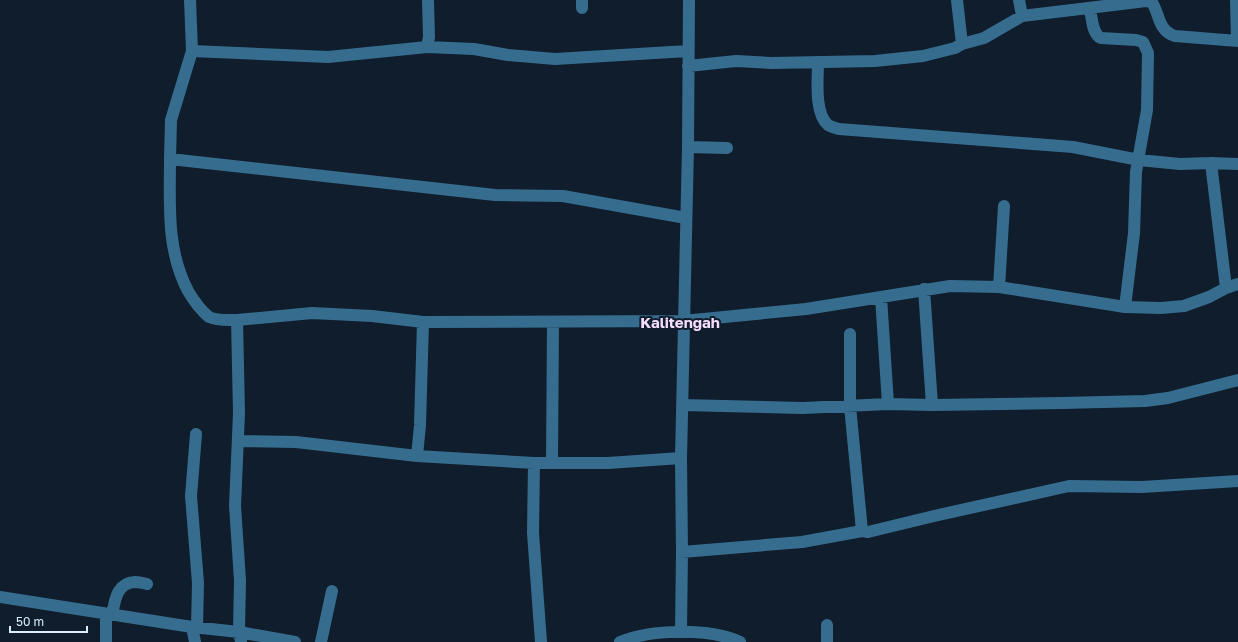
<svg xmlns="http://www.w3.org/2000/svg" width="1238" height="642" viewBox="0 0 1238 642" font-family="'Golos Text',sans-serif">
  <rect width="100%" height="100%" fill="#0f1d2c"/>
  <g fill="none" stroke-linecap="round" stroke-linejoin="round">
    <path stroke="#366d8f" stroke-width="12" d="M957,0l5,44
      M1019,0l3,16
      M1236,0l1,41
      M582,8v-8
      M1090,9c2,9 2,25 11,29l35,2 7,2 5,11 -1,57 -11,62 -2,61 -9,74
      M427,47l2,-10 -1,-37
      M192,51l136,6 99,-10 47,2 34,6 47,4 133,-8
      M818,62c0,17 -4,51 10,63 3,2 8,3 11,4l234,18 66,13 41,4 31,-1 27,1
      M688,66l48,-5 35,2 104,-2 48,-5 32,-8 7,-4 22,-6 38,-22 124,-15 4,1 3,2c7,13 6,27 22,32l63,5
      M688,147l39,1
      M170,159l1,-39 21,-69 -2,-51
      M1211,163l15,125
      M999,287l5,-81
      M924,289l8,116
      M881,297l7,107
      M237,320c-9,0 -20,1 -28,-3 -9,-7 -15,-16 -21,-26 -22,-42 -18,-87 -18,-132l325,36 68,1 123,22
      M850,334v72l12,125
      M683,405l120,3 85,-4 44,1 130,-2 83,-2 23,-3 70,-18
      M196,434l-5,62 7,87 -1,45
      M238,441l58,1 121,14 117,7h74l73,-5
      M417,456l3,-31 3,-103
      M534,463l-1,70 8,109
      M552,463l1,-141
      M682,552l120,-10 60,-11 6,1 66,-16 135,-30 73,1 96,-6
      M0,597l192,30 47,5 56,10
      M106,614v28
      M112,615c3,-14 4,-32 23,-33 4,0 8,1 12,2
      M192,627l3,15
      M681,632l1,-80 -1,-94 7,-311 1,-147
      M241,642l-2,-10 1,-52 -5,-74 4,-93 -2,-93 75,-7 60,3 51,6 260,-1 123,-12 144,-23 49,1 126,20 36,1 23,-2 25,-9 17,-9 12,-4
      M321,642l11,-51
      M620,642c31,-13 90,-14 120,0
      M827,642v-17"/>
  </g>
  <g text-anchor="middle" stroke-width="4" stroke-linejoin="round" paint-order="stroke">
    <g font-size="15" font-weight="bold" fill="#f5dcff" stroke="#0f1d2c">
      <text x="680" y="328">Kalitengah</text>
    </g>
  </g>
  <path d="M10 626v6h77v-6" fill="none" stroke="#daeeff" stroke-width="2"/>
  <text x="16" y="626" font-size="12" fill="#daeeff" stroke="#0f1d2c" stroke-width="3" paint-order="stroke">50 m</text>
</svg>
